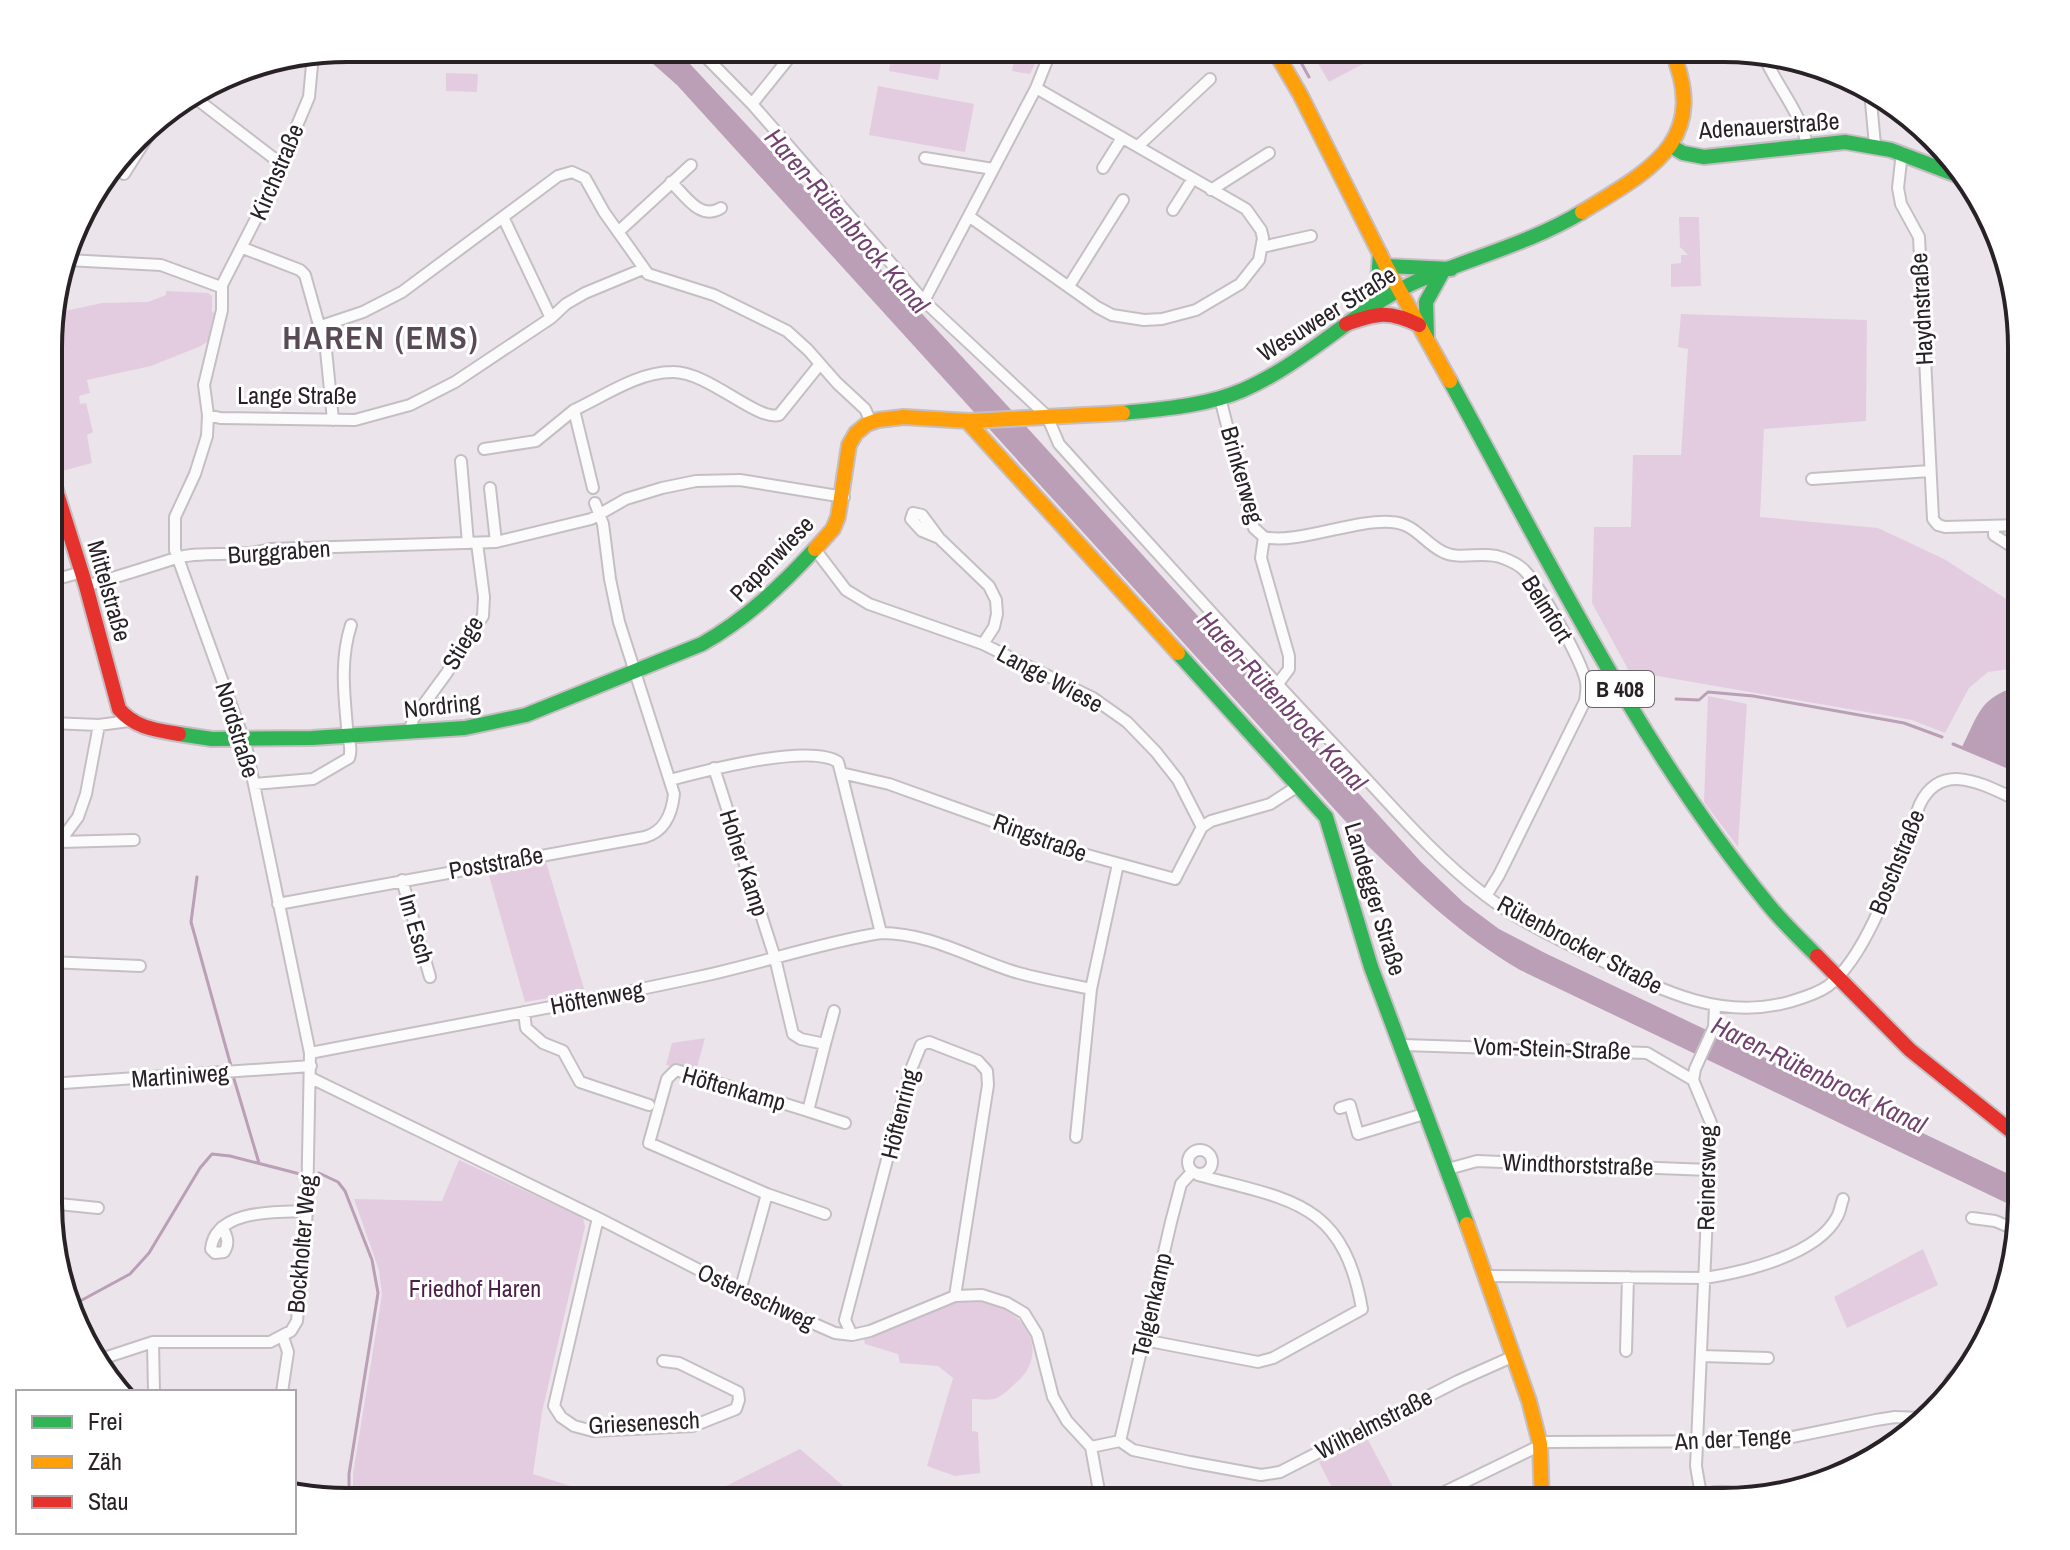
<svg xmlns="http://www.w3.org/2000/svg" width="2070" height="1550" viewBox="0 0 2070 1550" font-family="'Archivo Narrow',sans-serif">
  <rect width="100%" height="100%" fill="#ece4eb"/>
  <path fill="#e3cce0" d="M893,48h51l-6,32 -49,-9z
    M1017,48l24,4 -11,22 -18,-3z
    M1309,48h79l-10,8 -49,26z
    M446,73l32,1 -1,18 -31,-1z
    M878,86l96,18 -9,48 -96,-17z
    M1679,217h20l2,69 -30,1v-23l10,-1v-8h7l-8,-8z
    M166,291l42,2 4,3v16l2,1 -6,28 -7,5 -50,20 -64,14 3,13 -11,3 1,8 6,-1 7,29 -6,3 5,28 -30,8 -12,-46 1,-111 51,-11 46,-1 18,-7z
    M1681,314l186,6 -1,101 -102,8 -4,88 118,11 66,31 78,50v58l-34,5 -19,16 -24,45 -33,-13 -283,-49 -37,-68 2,-76h37l2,-72h48l7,-106 -10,-2z
    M1708,696l39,8 -9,143 -34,-45z
    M546,862l39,130 -60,10 -37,-130z
    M705,1038l-9,33 -30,-6 6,-22z
    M459,1160l124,58 2,9 -43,185 -9,62 66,21 88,-1 31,-4 82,-41 54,46 -3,7 -498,-1v-27l29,-179 -3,-25 -25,-71 88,2z
    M1923,1249l15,36 -91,43 -13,-31z
    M974,1300c9,2 18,2 25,6 32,15 47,50 18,76 -6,5 -12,12 -20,16 -7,3 -17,1 -25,1v32l6,1 2,41 -25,3 -28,-10 26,-88 -15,-12 -38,-3 -2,-9 -33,-10 -1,-5c36,-17 70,-34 110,-39z
    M1367,1438l34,64h-81l15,-8 -16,-32z"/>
  <path fill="#ba9fb7" d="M635,48h38l18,17 313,337 417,460 43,41 35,26 46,24 476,227v30l-501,-240c-58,-34 -104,-78 -153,-125l-690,-760z
    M2022,685v87l-60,-25c18,-36 18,-50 60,-62z"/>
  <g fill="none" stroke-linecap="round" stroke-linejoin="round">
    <path stroke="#ba9fb7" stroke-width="3" d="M1293,48l16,29
      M1676,699l23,1 9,-8 45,4 151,27 38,14
      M1953,744l69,29
      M197,877l-6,45 40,144
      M234,1079l25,84
      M319,1173l19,9 7,9 27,69 6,33 -29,181v27
      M71,1306l59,-32 19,-21 51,-85 12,-14 18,2 70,18"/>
    <defs>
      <path id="street" d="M697,48l55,56 172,197 123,115 12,28c93,103 185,206 281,307 47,49 91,103 145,144 32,25 69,42 105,60 64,31 126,67 199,47 13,-4 28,-8 39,-16 43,-33 72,-131 92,-182 23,-46 67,-17 102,-2
        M1763,54c13,32 38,57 44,92
        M1870,91l5,54
        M194,97l86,66
        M752,104l45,-56
        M1138,146l72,-67
        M1902,152l-4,36 3,16 18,33 14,282 5,6 7,2 77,-2
        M925,158l68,11
        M1103,168l19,-30
        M124,174l36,-57
        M671,182c15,14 29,39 50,26
        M1211,190l58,-37
        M1173,210l19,-30
        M503,217l48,101
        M970,217l127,90 15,8 32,5 18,-1 34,-9 44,-26 19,-24 4,-22 -2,-8 -15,-21 -210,-121
        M618,232l73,-67
        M1262,247l49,-11
        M243,248l57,22 5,5 21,75 7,70
        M67,260l94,5 57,21 4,-1
        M1069,286l54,-86
        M924,301l112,-213 16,-40
        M321,326l42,-14 39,-20 156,-116 14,-4 13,6 19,34 44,62 66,21 73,36 21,19 29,33 28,26 6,13
        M1220,398l31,122 3,8 10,9 -3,21 28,98v13l-12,16
        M208,415l12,3 135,2 55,-15 45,-23 96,-64 15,-14 19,-11 58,-24
        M484,449l52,-8 38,-31
        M461,461l7,82
        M1812,479l118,-8
        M490,488l6,54
        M593,488l-19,-78c30,-14 64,-38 98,-38 36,-1 84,49 107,43l41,-51
        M1994,526v9l28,18
        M1264,537c31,8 91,-18 127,-15 24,1 33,21 52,30 18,9 40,-2 60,6 8,3 15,6 21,12 16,16 58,91 62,112 1,6 0,13 -1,19l-86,174 -13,21
        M939,538l-17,-7 -11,-12 2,-6 9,2 17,23 50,48 7,14 1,14 -3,13 -11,17
        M814,548l32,42 23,14 114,40 110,54 34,24 29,30 22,28 24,47
        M50,581l32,-9
        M86,586c30,-9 60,-18 90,-28 27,-8 64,0 94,-9l226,-7 95,-23 35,-20 36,-11 34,-7 44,-1 104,17
        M50,723l49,2 30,-4
        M409,733l4,-14 33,-45 37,-58 1,-19 -7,-54
        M714,768l61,190 18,76 8,5 24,5 -17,67 -132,-41 -9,9 -18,64 118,51 -27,97
        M841,773l40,160c48,0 87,24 131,38 26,8 53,12 79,18l27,-125
        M670,780c34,-9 139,-37 168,-18l3,11 48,11 198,71 88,24 27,-52 9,-6 59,-17 28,-18
        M254,784l59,-5 36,-21c4,-11 -2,-20 -2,-31 -3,-34 -7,-68 4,-102
        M60,842l74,-2
        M49,856l29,-39 8,-23 13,-69
        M402,880l28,97
        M278,904l367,-67c20,-6 27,-23 29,-43l-55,-172 -9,-43 -7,-55 -8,-21
        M49,962l91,4
        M524,1012l2,16 17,15 20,8 17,31 69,23
        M825,1044l9,-33
        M1403,1045l244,8 46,27
        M310,1053c129,-25 259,-48 388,-76 62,-13 121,-34 183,-44
        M311,1078l287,140 142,73 95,42 17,2 18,-4 85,-35 27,-1 25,8 17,10 13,21 16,63 14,24 24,26 10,55
        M49,1084l262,-18
        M1340,1108l10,-3 8,29 69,-21
        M808,1111l37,12
        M1076,1137l15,-148
        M1188 1162a12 12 0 1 1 24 0a12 12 0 1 1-24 0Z
        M1448,1169l29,-8 232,9
        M767,1194l58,20
        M49,1203l49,5
        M598,1218l-44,188 7,11 13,9 19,5 100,-5 43,-17 3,-9 -1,-8 -59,-29 -16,-2
        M1972,1218l23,3 24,10
        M222,1227c5,9 8,16 2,25l-9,1 -4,-4c4,-40 66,-37 96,-38
        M1485,1276l220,2c39,-6 112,-23 132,-61 3,-5 4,-13 6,-18
        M852,1335l-7,-15 65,-248 11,-27 8,-3 49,19 9,10 1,14 -33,211
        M1144,1340l114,22 15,-4 89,-49c-19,-109 -73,-109 -164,-134
        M153,1342l1,50
        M1626,1351l2,-74
        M1702,1356l66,2
        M98,1360l55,-18h117l21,-11 6,-10 10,-110 3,-158 -64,-307 -71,-196v-33l20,-43 12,-38 1,-21 -4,-30 18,-75v-25l44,-86 43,-102 4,-43
        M282,1392l6,-40 -5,-15
        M1933,1411l19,-32 32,-37
        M1120,1441l51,-219 10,-38 11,-12
        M1091,1447l29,-6 13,9 57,12 71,13 19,-3 178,-91 56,-25
        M1701,1495l-5,-29 15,-343 -18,-43 2,-11 19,-42 1,-20
        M1424,1502l123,-60 226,-1 103,-21 19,-3 29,1
        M1682,1502c21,-8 40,-16 61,-5"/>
      <path id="fast" d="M1671,146l12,7 21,4 141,-15 46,8 71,27
        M1386,266l65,3
        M1368,309l10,-28 2,-27
        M1427,337l-1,-35 16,-29
        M1450,381c98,178 188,364 317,522 15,19 33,36 50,53
        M1123,413c39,-4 83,-7 120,-23 62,-27 109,-78 170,-107 56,-25 116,-39 169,-71
        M1178,653l148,164 45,150 96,257
        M179,734l33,5 100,-1 153,-10 61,-13 176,-71c44,-25 79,-58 113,-95"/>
      <path id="slow" d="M1273,48l27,46 86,172 64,115
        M1582,212c68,-42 129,-71 89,-163
        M967,421l211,232
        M815,549l18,-20 5,-12 11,-72 7,-12 11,-9 11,-4 26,-3 65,4 154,-8
        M1467,1224l62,177 11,43 2,58"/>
      <path id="jam" d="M1346,324c31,-11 43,-14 73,1
        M50,471l36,115 33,123c16,19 37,21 60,25
        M1817,956l93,94 111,89"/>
    </defs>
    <use href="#street" stroke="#c5bfc4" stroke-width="14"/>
    <use href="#fast" stroke="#c5bfc4" stroke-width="18"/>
    <use href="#slow" stroke="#c5bfc4" stroke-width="18"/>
    <use href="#jam" stroke="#c5bfc4" stroke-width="18"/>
    <use href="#street" stroke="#fcfbfc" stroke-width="10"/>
    <use href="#fast" stroke="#30b455" stroke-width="14"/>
    <use href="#slow" stroke="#ff9f0a" stroke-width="14"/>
    <use href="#jam" stroke="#e5322d" stroke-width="14"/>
  </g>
  <g text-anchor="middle" stroke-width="6" stroke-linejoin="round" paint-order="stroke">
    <rect fill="#fff" stroke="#686468" stroke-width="2" x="1586" y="671" width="68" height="36" rx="6"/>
    <g font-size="22" font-weight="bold" fill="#282227">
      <text x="1620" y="697">B 408</text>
    </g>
    <g font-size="24" fill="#282227" stroke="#fff">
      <text transform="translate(1769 126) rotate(-4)" y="8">Adenauerstraße</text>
      <text transform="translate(277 172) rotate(-67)" y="8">Kirchstraße</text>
      <text transform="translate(1922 309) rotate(-93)" y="8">Haydnstraße</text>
      <text transform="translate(1327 314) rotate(-32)" y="8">Wesuweer Straße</text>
      <text x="297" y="404">Lange Straße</text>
      <text transform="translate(1242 475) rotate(74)" y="8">Brinkerweg</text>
      <text transform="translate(279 552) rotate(-4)" y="8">Burggraben</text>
      <text transform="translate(772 559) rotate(-46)" y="8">Papenwiese</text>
      <text transform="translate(109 591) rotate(74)" y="8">Mittelstraße</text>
      <text transform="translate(1547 609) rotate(58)" y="8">Belmfort</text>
      <text transform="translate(463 643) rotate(-60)" y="8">Stiege</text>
      <text transform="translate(1050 679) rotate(28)" y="8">Lange Wiese</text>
      <text transform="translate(442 706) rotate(-6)" y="8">Nordring</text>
      <text transform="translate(237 730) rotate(73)" y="8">Nordstraße</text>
      <text transform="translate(1040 838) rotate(20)" y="8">Ringstraße</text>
      <text transform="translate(1897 862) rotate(-68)" y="8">Boschstraße</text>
      <text transform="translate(496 863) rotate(-10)" y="8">Poststraße</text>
      <text transform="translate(744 863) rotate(72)" y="8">Hoher Kamp</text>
      <text transform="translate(1375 899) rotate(73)" y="8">Landegger Straße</text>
      <text transform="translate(416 929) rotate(74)" y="8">Im Esch</text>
      <text transform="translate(1580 945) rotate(28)" y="8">Rütenbrocker Straße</text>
      <text transform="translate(597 998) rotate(-11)" y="8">Höftenweg</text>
      <text transform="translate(1552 1049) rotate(2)" y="8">Vom-Stein-Straße</text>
      <text transform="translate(180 1076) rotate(-4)" y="8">Martiniweg</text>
      <text transform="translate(734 1089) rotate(16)" y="8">Höftenkamp</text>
      <text transform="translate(900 1114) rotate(-76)" y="8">Höftenring</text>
      <text transform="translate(1578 1165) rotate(2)" y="8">Windthorststraße</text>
      <text transform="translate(1707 1178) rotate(-89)" y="8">Reinersweg</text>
      <text transform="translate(302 1244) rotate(-85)" y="8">Bockholter Weg</text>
      <text transform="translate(756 1297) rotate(25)" y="8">Ostereschweg</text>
      <text transform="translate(1152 1305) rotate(-77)" y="8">Telgenkamp</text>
      <text transform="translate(644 1423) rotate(-3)" y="8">Griesenesch</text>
      <text transform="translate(1374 1424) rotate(-27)" y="8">Wilhelmstraße</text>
      <text transform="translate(1733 1439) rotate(-3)" y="8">An der Tenge</text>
    </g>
    <g font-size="24" fill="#4c1f49" stroke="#fff">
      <text x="475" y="1297">Friedhof Haren</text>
    </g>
    <g font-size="26" font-style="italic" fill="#71426e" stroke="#fff">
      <text transform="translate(847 221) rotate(49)" y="9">Haren-Rütenbrock Kanal</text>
      <text transform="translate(1282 701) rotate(47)" y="9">Haren-Rütenbrock Kanal</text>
      <text transform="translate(1819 1075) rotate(26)" y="9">Haren-Rütenbrock Kanal</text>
    </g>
    <g font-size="32" font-weight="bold" letter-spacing="2" fill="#584b56" stroke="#fff">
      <text x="381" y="349">HAREN (EMS)</text>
    </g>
  </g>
  <path d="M0 0H2070V1550H0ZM347 62H1723A285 285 0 0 1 2008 347V1203A285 285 0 0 1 1723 1488H347A285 285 0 0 1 62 1203V347A285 285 0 0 1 347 62Z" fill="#fff" fill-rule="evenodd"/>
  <path fill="none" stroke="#282227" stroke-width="4" d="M347 62H1723A285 285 0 0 1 2008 347V1203A285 285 0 0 1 1723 1488H347A285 285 0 0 1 62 1203V347A285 285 0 0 1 347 62Z"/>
  <rect x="16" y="1390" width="280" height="144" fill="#ffffff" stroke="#a9a7a9" stroke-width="2"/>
  <rect x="32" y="1416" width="40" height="12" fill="#30b455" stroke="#a9a7a9" stroke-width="2"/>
  <text x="88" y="1430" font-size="24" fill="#282227">Frei</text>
  <rect x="32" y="1456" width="40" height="12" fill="#ff9f0a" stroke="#a9a7a9" stroke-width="2"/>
  <text x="88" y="1470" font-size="24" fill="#282227">Zäh</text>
  <rect x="32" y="1496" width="40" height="12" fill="#e5322d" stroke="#a9a7a9" stroke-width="2"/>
  <text x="88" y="1510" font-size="24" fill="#282227">Stau</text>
</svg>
